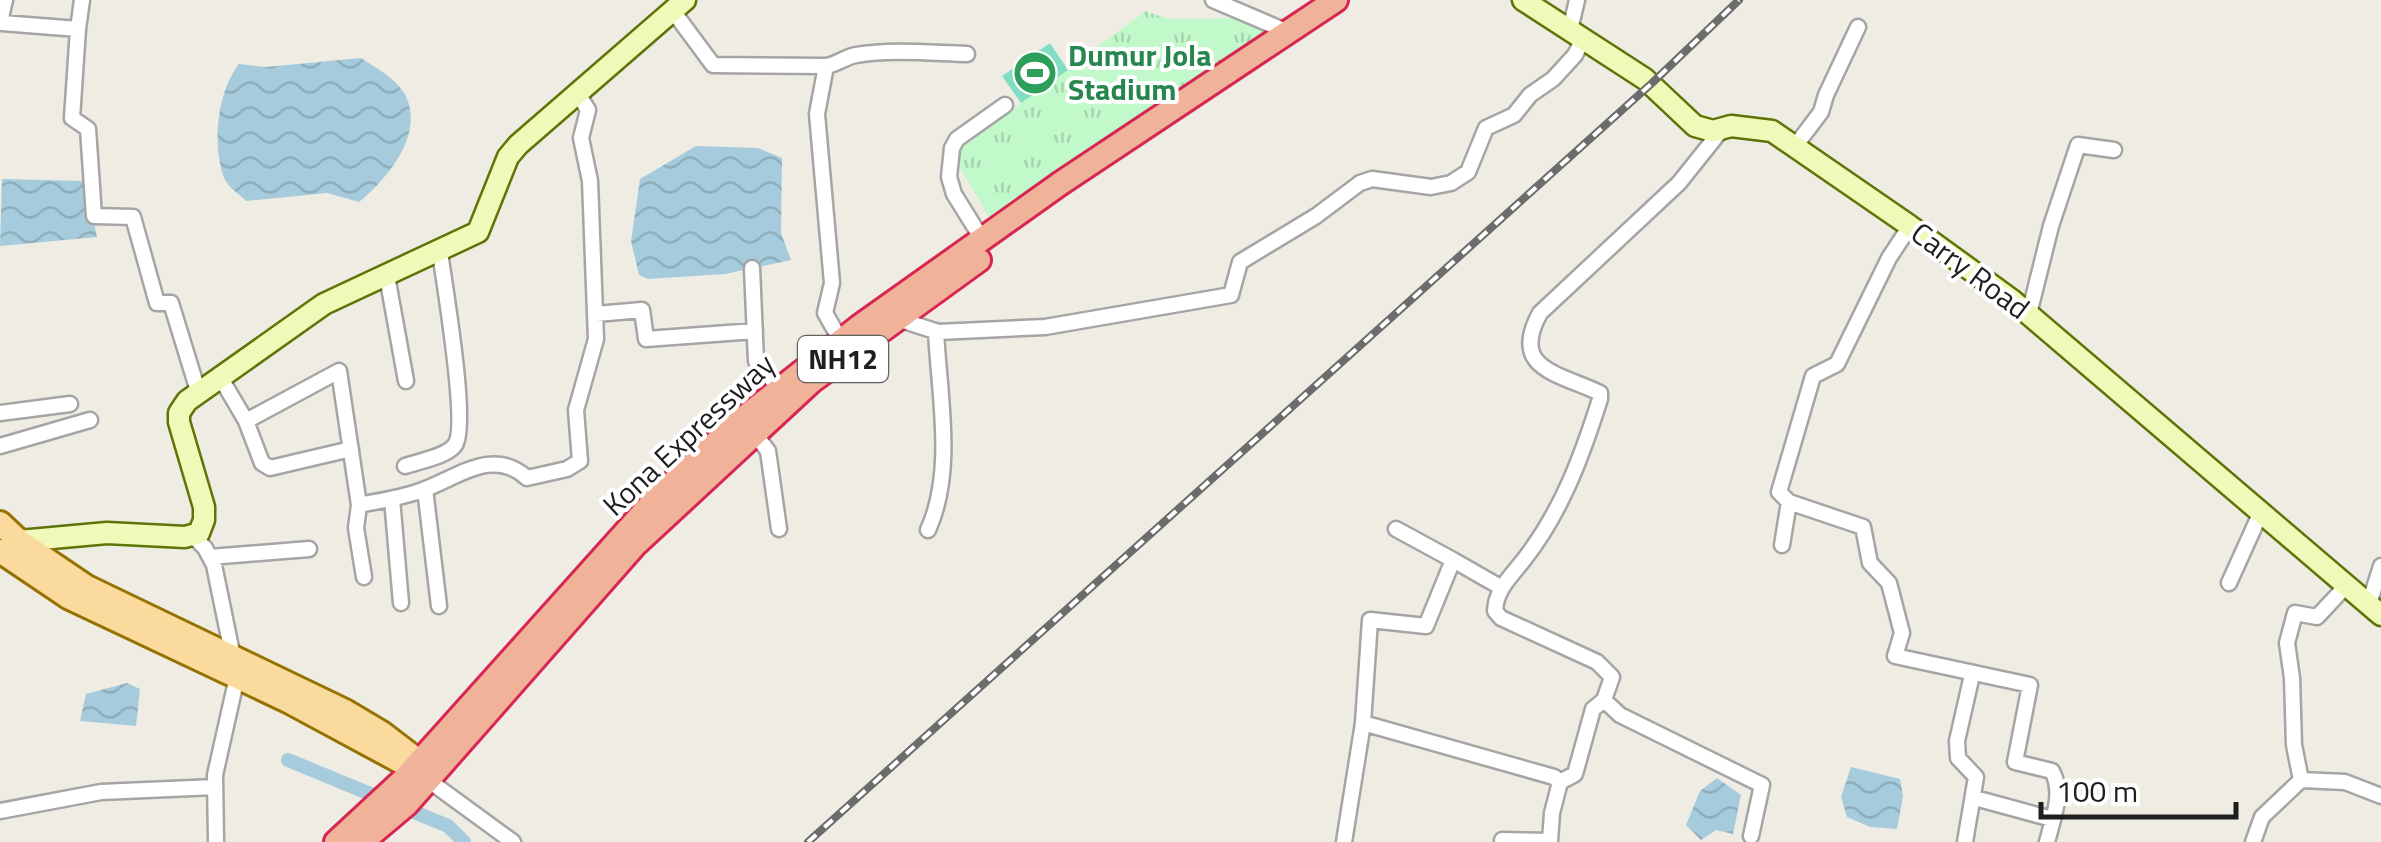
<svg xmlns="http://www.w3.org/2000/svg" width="2381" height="842" viewBox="0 0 2381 842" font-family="'Titillium Web',sans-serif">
  <defs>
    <pattern id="park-tufts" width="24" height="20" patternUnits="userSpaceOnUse" patternTransform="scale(2.5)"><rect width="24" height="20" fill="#c1f9ca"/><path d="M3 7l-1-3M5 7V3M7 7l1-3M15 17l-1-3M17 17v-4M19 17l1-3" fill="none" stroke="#a5d5ad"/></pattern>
    <pattern id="water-waves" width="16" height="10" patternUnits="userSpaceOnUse" patternTransform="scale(2.5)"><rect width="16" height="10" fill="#a5cbdc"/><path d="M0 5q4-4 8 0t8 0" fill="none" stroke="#8eaebc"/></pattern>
  </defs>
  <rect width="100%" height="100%" fill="#efece4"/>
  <path fill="url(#park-tufts)" d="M1146,11l22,8 86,-1 30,15 -197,119 -94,72 -41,-70z"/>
  <path fill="#82ddc2" d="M1050,43l18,27 -47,33 -19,-27z"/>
  <path fill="url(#water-waves)" d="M361,58c15,10 33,19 43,35 23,39 -17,86 -45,109l-32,-9 -81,8c-7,-7 -18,-14 -22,-23 -12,-34 -7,-86 15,-114l27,3z
    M696,146l62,2 24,10 -1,75 10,27 -66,14 -77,5 -9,-4 -8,-34 9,-62z
    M2,179l83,2 12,56 -97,9z
    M127,683l13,6 -4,37 -56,-5 6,-27z
    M1851,767l49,12 3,17 -6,33 -27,-2 -23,-10 -6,-20z
    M1717,778l24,17 -8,39 -17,-4 -15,10 -15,-15 14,-34z"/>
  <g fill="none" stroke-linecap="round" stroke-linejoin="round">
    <path stroke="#a5cbdc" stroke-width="14" d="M288,760l160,66 16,16"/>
    <defs>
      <path id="minor" d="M1213,0l75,32
        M673,11l40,54 113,1c12,-2 19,-9 30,-11 36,-6 75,-2 111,-1
        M0,22l5,-22
        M2,23l76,6 4,-29
        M78,29l-6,89 16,11 6,87 39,1 24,86h14l27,88
        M1570,30l7,-30
        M826,66l-9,48 15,169 -7,30 16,28
        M1723,128l-44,55 -139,130c-31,56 18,60 60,80v6c-18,57 -38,111 -74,158 -14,19 -30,31 -31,54l6,7 96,44 15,15 -8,23 16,15 142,70 -11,51
        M1796,145l25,-33 5,-17 32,-68
        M1910,226l-21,32 -52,106 -24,12 -34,116 10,10 74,25 7,36 19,20 13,50 -7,23 135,29 -15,77 37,9c12,22 1,47 -5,71
        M982,239l-28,-45 -5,-17 3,-29 5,-9 48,-34
        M752,268l4,93 24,28
        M387,276l19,105
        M596,314l46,-4 4,29 109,-8
        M2029,314l22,-88 27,-81 36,5
        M898,319l40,13 107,-5 186,-32 9,-33 76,-46 44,-33 12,-4 59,8 20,-4 17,-11 18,-44 28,-13 16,-20 23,-16 22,-24 8,-16
        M219,375l27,46 93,-50 20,134 -3,23 8,49
        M0,413l70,-9
        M246,421l16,42 8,5 81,-19
        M755,434l13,17 11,78
        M0,446l90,-26
        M405,466c14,-5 41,-9 50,-21 14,-19 -11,-162 -15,-193
        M425,489l14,117
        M392,499l9,104
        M359,505c20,-4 41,-7 61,-14 36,-12 72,-45 107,-13l40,-9 13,-8 -4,-51 20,-71 -6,-158 -9,-43 7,-28 -11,-18
        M1396,529l57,31
        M928,530c27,-59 11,-135 8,-199
        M193,536l12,12 9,17 23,112 -22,98 1,67
        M1782,545l7,-43
        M210,557l99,-8
        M2229,583l32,-71
        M2369,604l12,-38
        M1363,723l7,-103 56,6 27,-66 49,28
        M428,780l85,62
        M2301,780l44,2 36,14
        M1975,798l77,21
        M0,811l101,-19 114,-5
        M1502,840l48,1 2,-28 8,-31 15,-8 18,-65 11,-9
        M1344,842l19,-119 191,54 6,5
        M1965,842l11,-65 -18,-19 -1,-17 15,-66
        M2253,842l9,-25 39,-37 -7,-35 -2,-67 -5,-35 8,-30 22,4 30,-32"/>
      <path id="secondary" d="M1523,0l122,79 50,47 18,5 18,-5 41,5 138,95 102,74 369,315
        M19,541l88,-8 78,4 14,-4 5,-13v-13l-25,-85v-9l8,-12 137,-97 154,-72 30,-75 10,-12 167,-145"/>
      <path id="primary" d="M0,523l19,18 68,46 258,124 37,22 51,39
        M0,551l68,46 220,104 117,63"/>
      <path id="trunk" d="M336,842l68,-63 255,-284 78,-72 123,-97 201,-143 275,-183
        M362,842l45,-38 228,-259 177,-164 167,-121"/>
    </defs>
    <use href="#minor" stroke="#a5a5a5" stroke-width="19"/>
    <use href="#secondary" stroke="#5f7406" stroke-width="25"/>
    <use href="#primary" stroke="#967201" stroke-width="28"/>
    <use href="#trunk" stroke="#d82653" stroke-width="28"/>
    <use href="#minor" stroke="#fff" stroke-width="14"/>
    <use href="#secondary" stroke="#f0f9b8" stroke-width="20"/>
    <use href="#primary" stroke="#fbda9d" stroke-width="22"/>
    <use href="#trunk" stroke="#f0b399" stroke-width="22"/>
    <defs>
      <path id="rail" d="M808,842l843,-758 88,-84"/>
    </defs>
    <use href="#rail" stroke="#6c6c6c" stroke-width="8"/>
    <use href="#rail" stroke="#fff" stroke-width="4" stroke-dasharray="11" stroke-linecap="butt"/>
  </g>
  <defs>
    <symbol id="stadium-disc" viewBox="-11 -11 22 22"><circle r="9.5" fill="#2e9e5b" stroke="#fff"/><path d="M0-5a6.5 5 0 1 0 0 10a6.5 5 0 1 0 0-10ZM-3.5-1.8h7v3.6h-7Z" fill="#fff"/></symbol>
  </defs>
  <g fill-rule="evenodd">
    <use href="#stadium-disc" x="1010" y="48" width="50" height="50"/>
  </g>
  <g text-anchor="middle" stroke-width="8" stroke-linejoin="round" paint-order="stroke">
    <rect fill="#fff" stroke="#626262" stroke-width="2.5" x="798" y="336" width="90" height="46" rx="8"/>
    <g font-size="28" font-weight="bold" fill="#1e1e1e">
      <text x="843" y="369">NH12</text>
    </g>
    <g font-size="30" font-weight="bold" fill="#27864d" stroke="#fff" text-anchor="start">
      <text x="1068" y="66">Dumur Jola<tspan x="1068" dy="34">Stadium</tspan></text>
    </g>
    <g font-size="30" fill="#1e1e1e" stroke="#fff">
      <text transform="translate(1970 271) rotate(37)" y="10">Carry Road</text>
      <text transform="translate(689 435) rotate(-43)" y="10">Kona Expressway</text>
    </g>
  </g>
  <path d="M2041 802v15h195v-15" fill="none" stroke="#1e1e1e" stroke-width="5"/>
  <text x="2056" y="802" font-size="30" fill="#1e1e1e" stroke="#ffffff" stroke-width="8" paint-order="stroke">100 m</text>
</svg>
